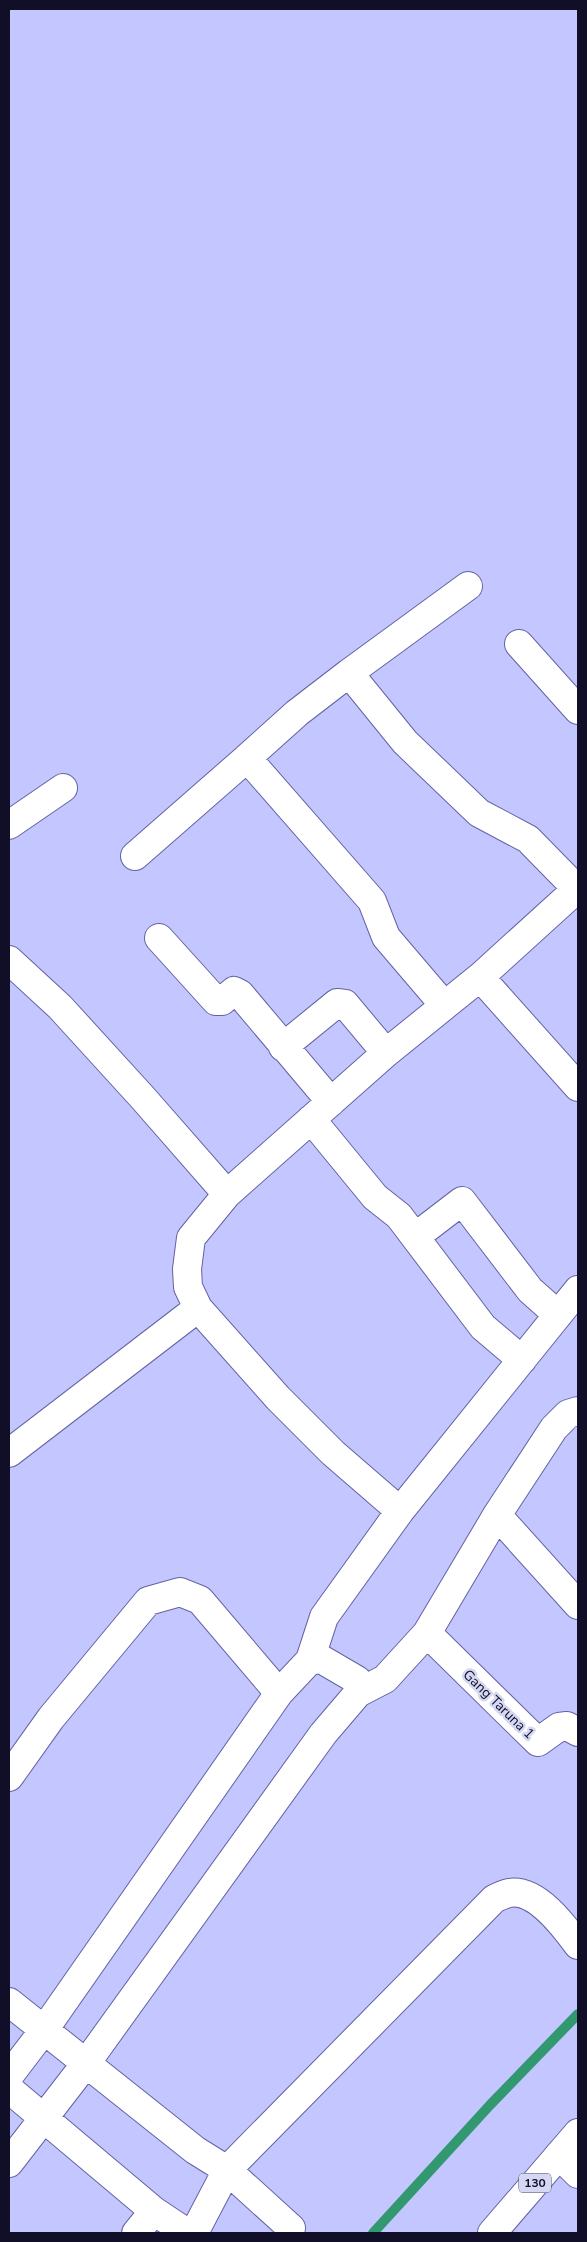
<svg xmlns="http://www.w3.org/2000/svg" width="587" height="2242" viewBox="0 0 587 2242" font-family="'Nunito Sans',sans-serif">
  <rect width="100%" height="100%" fill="#c4c6ff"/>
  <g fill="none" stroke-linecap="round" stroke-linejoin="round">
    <path stroke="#32986f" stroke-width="10" d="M373,2233l117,-128 88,-91"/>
    <defs>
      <path id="minor" d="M519,644l59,66
        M349,673l119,-87
        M247,758l50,-45 52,-40 56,69 74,71 49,26 49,50
        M9,825l54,-37
        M135,856l112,-98 125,143 14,36 58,68
        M159,938l57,63h6l12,-10 6,3 91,108
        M9,960l51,47 83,91 84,96
        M480,977l98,110
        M283,1047l54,-44 8,1 41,49
        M311,1119l64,78 24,19 84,111 39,33
        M415,1237l47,-36 68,89 28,25
        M578,1411l-10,3 -14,14 -57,87 81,90
        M9,1453l189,-145
        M400,1511l-67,-58 -55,-55 -80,-90 -10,-21 -1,-18 4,-31 36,-44 159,-141 94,-76 98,-89
        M427,1633l111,109 21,-15 8,-1 11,6
        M310,1660l11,-1 36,21 2,7 -1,6
        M9,1777l42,-59 97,-117 32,-9 20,8 79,93
        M9,2002l186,148 32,20 64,58
        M9,2076l35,-46 235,-337 31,-33 14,-43 76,-106 178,-221
        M9,2089l145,122 33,22
        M559,2155l19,19
        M9,2163l78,-101 236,-328 35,-41 27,-14 42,-46 70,-118
        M136,2233l18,-22
        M194,2233l33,-63 267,-271c4,-2 10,-5 15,-6 27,-5 55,33 69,52"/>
      <path id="major" d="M492,2233l86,-100"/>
    </defs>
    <use href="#minor" stroke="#6463a3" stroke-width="30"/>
    <use href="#major" stroke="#6463a3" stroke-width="30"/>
    <use href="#minor" stroke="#fff" stroke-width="28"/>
    <use href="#major" stroke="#fff" stroke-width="28"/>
  </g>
  <g text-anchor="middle" stroke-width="5" stroke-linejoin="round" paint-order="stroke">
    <rect fill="#d5d7f3" stroke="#4b4b64" stroke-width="1" x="519" y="2173.5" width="32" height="19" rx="4"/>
    <g font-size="12" font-weight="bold" fill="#100f27">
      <text x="535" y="2187">130</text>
    </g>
    <g font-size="14" fill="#100f27" stroke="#d5d7f3">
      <text transform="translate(499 1704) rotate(44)" y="5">Gang Taruna 1</text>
    </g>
  </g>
  <rect width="587" height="2242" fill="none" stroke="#100f27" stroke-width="20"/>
</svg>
